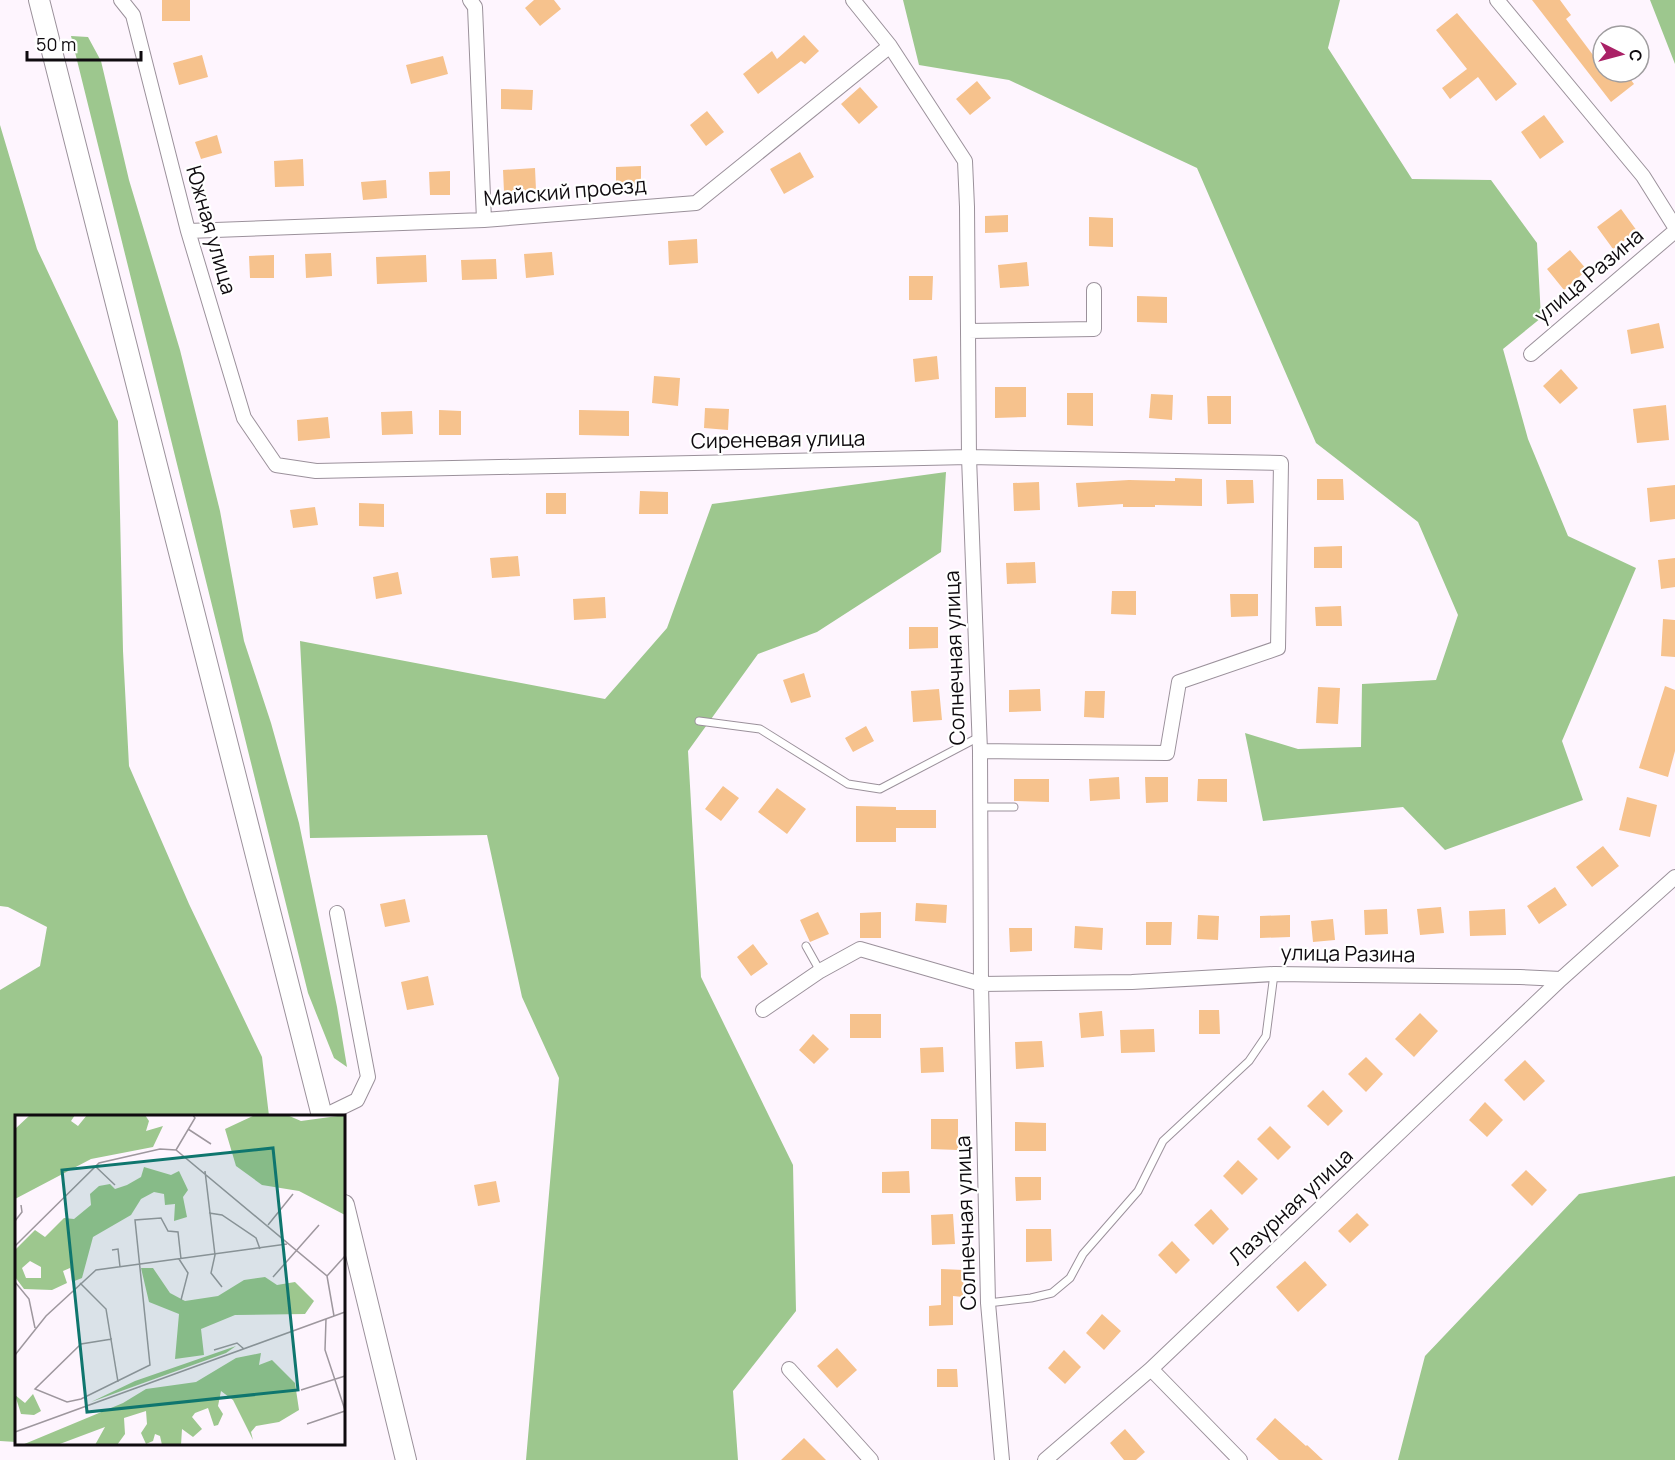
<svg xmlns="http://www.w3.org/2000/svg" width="1675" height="1460" viewBox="0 0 1675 1460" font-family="Manrope,sans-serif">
  <rect width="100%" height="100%" fill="#fef5fe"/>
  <path fill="#9dc78e" d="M903,0h437l-12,48 84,131 79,1 46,63 4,75 -38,31 25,90 40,97 68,32 -74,173 21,59 -138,50 -42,-43 -140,14 -18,-88 53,16 63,-2 1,-63 74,-4 22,-65 -40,-93 -102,-79 -119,-275 -188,-88 -90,-15z
    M1650,0h25v64z
    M71,36l17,1 13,24 28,119 51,170 40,161 24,130 27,82 28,100 38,184 10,60 -13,-9 -26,-65z
    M0,125l37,124 81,172 5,230 6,115 60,138 73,153 7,59h-253v326l-16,-1v-451l40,-24 7,-39 -39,-20 -8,-1z
    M946,472l-5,80 -124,80 -59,22 -70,97 13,226 92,188 3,146 -63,80 5,69h-212l33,-382 -37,-81 -35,-162 -177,3 -10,-197 305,58 62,-71 45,-124z
    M1675,1176v284h-277l27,-104 154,-162z"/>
  <path fill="#f6c28d" d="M162,0h28v21h-28z
    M534,0h20l7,9 -21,17 -15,-18z
    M1532,0h28l11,15 -5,4 30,40 7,-6v19h22l9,12 -23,18z
    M1457,13l60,71 -21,17 -18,-24 -28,22 -8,-11 25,-19 -31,-39z
    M804,35l15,16 -14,13 -4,-3 -43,33 -15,-20 29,-23 5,8z
    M202,55l6,22 -29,8 -6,-22z
    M443,56l5,18 -37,10 -5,-19z
    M977,81l14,17 -21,17 -14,-16z
    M860,87l18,20 -19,17 -18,-20z
    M501,89l32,1 -1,20 -31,-1z
    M707,111l17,21 -18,14 -16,-21z
    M1544,115l20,27 -24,17 -19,-27z
    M217,135l5,18 -21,6 -6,-17z
    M800,152l14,25 -30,17 -14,-25z
    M303,159l1,27 -29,1 -1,-26z
    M641,166v22h-25v-21z
    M535,168l1,22 -32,2 -1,-22z
    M450,171v24h-20l-1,-23z
    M386,180l1,18 -24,2 -2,-18z
    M1621,209l16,22 -24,18 -16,-22z
    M1008,215v17l-23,1v-17z
    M1089,217l24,1v29l-24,-1z
    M697,239l1,24 -29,2 -1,-24z
    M1570,250l17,20 -23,20 -17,-21z
    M552,252l2,23 -28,3 -2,-24z
    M331,253l1,23 -26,2 -1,-24z
    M274,255v23h-24l-1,-22z
    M426,255l1,27 -50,2 -1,-27z
    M496,259l1,20 -35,1 -1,-20z
    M1027,262l2,24 -29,2 -2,-23z
    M909,276h24l-1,24h-23z
    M1137,296l30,1v26l-30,-1z
    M1659,323l5,25 -33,6 -4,-24z
    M937,356l2,23 -24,3 -2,-23z
    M1561,369l17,19 -18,16 -17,-18z
    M654,376l26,2 -2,28 -26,-3z
    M995,387h31v30l-31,1z
    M1067,393h26v33l-26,-1z
    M1151,394l22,1 -1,25 -23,-2z
    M1207,396h24v28h-23z
    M1666,405l3,35 -32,3 -4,-34z
    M705,408l24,1 -1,21 -24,-2z
    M439,410l22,1v24h-22z
    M579,410l50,1v25l-50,-1z
    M412,411l1,23 -31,1 -1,-23z
    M328,417l2,21 -32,3 -1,-21z
    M1175,478l27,1v27l-47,-1v2h-32v-3l-45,3 -2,-24 53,-3 46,1z
    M1317,479h26l1,21h-27z
    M1226,480h27l1,23 -27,1z
    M1039,482l1,28 -26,1 -1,-28z
    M1675,485v34l-25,3 -3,-34z
    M640,491l28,1v22h-29z
    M546,493h20v21h-20z
    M359,503l25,1v23l-25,-1z
    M315,507l3,18 -25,3 -3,-18z
    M1342,546v22h-28v-21z
    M518,556l2,20 -28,2 -2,-20z
    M1675,558v29l-14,2 -3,-29z
    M1035,562l1,21 -29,1 -1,-21z
    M398,572l4,22 -26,5 -3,-22z
    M1112,591h24v24l-25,-1z
    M1230,594h28v22l-27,1z
    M605,597l1,21 -32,2 -1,-21z
    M1341,606l1,20h-26l-1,-19z
    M1663,619l12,1v37l-14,-1z
    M909,627h29v21l-29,1z
    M804,673l7,24 -20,6 -8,-23z
    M1665,686l10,4v61l-7,26 -29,-9z
    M1318,687l22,1 -2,36 -22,-1z
    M939,689l3,31 -29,2 -2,-31z
    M1040,689l1,22 -32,1v-22z
    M1085,691h20l-1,27 -20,-1z
    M866,726l8,15 -21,11 -8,-14z
    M1119,777l1,22 -30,2 -1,-22z
    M1145,777h23v25l-22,1z
    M1014,779h35v23l-35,-1z
    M1198,779h29v23l-30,-1z
    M723,786l16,12 -18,23 -16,-12z
    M777,788l29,21 -19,25 -29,-22z
    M1627,797l30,8 -7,32 -31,-7z
    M856,806l40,1v3h40v18h-40v14h-40z
    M1603,846l16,20 -27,21 -16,-20z
    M1555,887l12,18 -28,19 -12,-18z
    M405,899l5,23 -25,5 -5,-23z
    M916,903l31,2 -1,18 -31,-2z
    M1441,907l3,26 -24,2 -3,-26z
    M1387,909l1,25 -23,1 -1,-25z
    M1505,909l1,26 -36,1 -1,-25z
    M818,912l11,22 -19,8 -10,-22z
    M881,912v26h-21v-25z
    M1198,915l21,1 -1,24 -21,-1z
    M1290,915v22l-30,1v-22z
    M1333,919l2,21 -22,2 -2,-21z
    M1146,922h26l-1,23h-25z
    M1075,926l28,2 -1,22 -28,-2z
    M1009,928h23v23l-22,1z
    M753,944l15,20 -17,12 -14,-19z
    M428,976l6,29 -27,5 -6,-28z
    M1199,1010h20l1,24h-21z
    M1102,1011l2,25 -23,2 -2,-25z
    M1420,1013l18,18 -24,26 -19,-18z
    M850,1014h31v24h-31z
    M1154,1029l1,23 -34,1 -1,-23z
    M813,1034l16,15 -15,15 -15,-14z
    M1042,1041l2,26 -28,2 -1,-27z
    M943,1047l1,25 -23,1 -1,-25z
    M1366,1057l17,17 -17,18 -18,-18z
    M1525,1060l20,21 -21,20 -20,-21z
    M1323,1090l20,21 -15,15 -21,-20z
    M1485,1102l18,18 -16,17 -18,-17z
    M931,1119h27v31l-27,-1z
    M1015,1122l31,1v28h-31z
    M1270,1126l21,21 -13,13 -21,-21z
    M1238,1160l20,19 -16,16 -19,-19z
    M1526,1170l21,20 -15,16 -21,-21z
    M909,1171l1,22h-28v-21z
    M1015,1177h26v23l-25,1z
    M496,1181l4,21 -22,4 -4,-21z
    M1211,1209l18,20 -16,16 -19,-20z
    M1357,1213l12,12 -19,18 -12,-12z
    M953,1214l2,30 -23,1 -1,-30z
    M1026,1229h25l1,32 -26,1z
    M1172,1241l18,19 -14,14 -18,-19z
    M1305,1261l22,24 -29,27 -22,-25z
    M941,1269l23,1 -1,27 -10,-1v29l-24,1v-20l12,-1z
    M1102,1314l19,17 -17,19 -18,-17z
    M837,1348l20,22 -20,18 -20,-22z
    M1064,1350l17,17 -16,17 -17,-16z
    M937,1369h20l1,18h-21z
    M1275,1418l31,28 1,-1 16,15h-44l-23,-21z
    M1125,1429l20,23 -9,8h-12l-14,-17z
    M804,1438l22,22h-45z"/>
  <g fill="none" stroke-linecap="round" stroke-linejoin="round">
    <defs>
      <path id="lane" d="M699,721l61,8 88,55 32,5 99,-52
        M980,807h34
        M806,946l14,25
        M988,1303l43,-5 21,-5 18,-15 13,-24 55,-63 25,-50 86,-80 17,-25 8,-62"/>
      <path id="street" d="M121,0l12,15 55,216 56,187 32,47 40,6 653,-14 312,6 -3,185 -99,34 -12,71 -187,-2
        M470,0l5,7 9,213
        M853,0l37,46 75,115 2,46 2,250 11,294 1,233 7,319 14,157
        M1497,0l146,176 32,51
        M188,231l296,-11 212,-17 194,-157
        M968,331l126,-2v-39
        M1531,354l144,-123
        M763,1010l57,-39 40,-22 121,35 151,-2 142,-8 246,3 41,2
        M324,1116l33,-16 11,-23 -31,-164
        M789,1369l82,91
        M1151,1369l89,91
        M1045,1460l106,-91 410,-390 114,-102"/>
      <path id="secondary" d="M39,0l283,1116
        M344,1205l62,255"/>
    </defs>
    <use href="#lane" stroke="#9b919b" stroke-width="9"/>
    <use href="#street" stroke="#9b919b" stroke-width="16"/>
    <use href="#secondary" stroke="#9b919b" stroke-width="22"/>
    <use href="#lane" stroke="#fff" stroke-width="7"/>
    <use href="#street" stroke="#fff" stroke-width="14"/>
    <use href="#secondary" stroke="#fff" stroke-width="20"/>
  </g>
  <g text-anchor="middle" stroke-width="4.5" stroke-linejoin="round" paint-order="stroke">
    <g font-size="21" fill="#0f0b0f" stroke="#fff">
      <text transform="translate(565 192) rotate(-5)" y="7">Майский проезд</text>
      <text transform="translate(211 230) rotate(74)" y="7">Южная улица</text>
      <text transform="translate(1589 276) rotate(-40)" y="7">улица Разина</text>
      <text transform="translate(778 440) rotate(-1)" y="7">Сиреневая улица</text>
      <text transform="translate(955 658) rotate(-92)" y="7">Солнечная улица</text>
      <text transform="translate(1348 954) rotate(1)" y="7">улица Разина</text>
      <text transform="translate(1291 1207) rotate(-43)" y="7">Лазурная улица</text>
      <text transform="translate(966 1223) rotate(-92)" y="7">Солнечная улица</text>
    </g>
  </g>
  <g transform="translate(15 1115)">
    <rect width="330" height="330" fill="#fef5fe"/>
    <path d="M15,0h45l-4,6 7,5 9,-11h58l4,6 -3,10 17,-5 -10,21 -62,12 -76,40v-70zM240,0h32l14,6 44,-6v100l-46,-24 -37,-6 -26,-19 -11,-37zM129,52l27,8 8,-4 9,19 -5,7 4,20 -13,4 1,-17 -10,1 -1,-11 -10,-2 -13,7 -10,16 -38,22 -11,41 -10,4 -2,-14 -7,3 4,12 -15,7 -28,-1 -9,-12v-27l20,-20 10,7 19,-19 10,1 17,-14 -1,-11 9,-8 11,-2 5,5 12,-4 14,-8zM15,146l11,6v11h-15l-4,-10zM126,153h12l17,25 15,8 33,-5 26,-16 21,-3 12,8 18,-3 19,19 -9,13 -70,1 -34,14 3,26 -29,4 4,-45 -30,-12zM221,231l-10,7 -135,49 44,-21zM246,238l-2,12 13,-5 23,23 4,27 -20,12 -23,4 -5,6 2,8 -20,-40 -12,-9 -3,15 5,8 -5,11 -4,1 -6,-18 -13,5 -3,4 10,12 -9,8 -11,-8 -1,16h-19l-2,-9 -5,-2 -2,7 -7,3 -5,-11 6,-9 -1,-13 -22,7 1,16 -8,11h-22l10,-18 -48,18h-35l101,-42 23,-14 50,-7 40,-24zM18,279l8,17 -7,4 -13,-1 -6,-19 10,8z" fill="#9dc78e" fill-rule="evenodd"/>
    <path fill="none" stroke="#9e979e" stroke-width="1.5" d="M173,14l23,15M161,35l19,-32 -2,-3M80,51l20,19M190,56l10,84 -4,18 11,14M194,98l13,2 34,23 4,11M0,106l7,-9 -1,-7M253,110l25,-31M0,131l84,-83 61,-14 16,1 151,126 7,40M97,135l6,-1 2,18M164,144l9,14 -7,27M312,161l18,-20M258,162l46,-52M0,167l14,17 6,29M65,168l26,26 12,73M311,204l-1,31 20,60M97,224l-31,5 -46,45 32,13 14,-3 69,-34 -15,-145 26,-2 7,13 10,1 3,27M199,235l23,-7 7,6M0,240l31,-39 50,-46 191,-26M286,275l44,-14M292,309l38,-13M0,317l330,-120"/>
    <path fill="#0f766e" fill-opacity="0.15" stroke="#0f766e" stroke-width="3" d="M258,33l25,242 -211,22 -25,-242z"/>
    <rect width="330" height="330" fill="none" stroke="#0f0b0f" stroke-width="3"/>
  </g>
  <g transform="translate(1621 54) rotate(96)"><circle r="28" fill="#ffffff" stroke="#9f9d9f" stroke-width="1.5"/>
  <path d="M0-4.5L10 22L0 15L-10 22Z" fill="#aa2166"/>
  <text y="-9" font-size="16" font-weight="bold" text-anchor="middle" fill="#0f0b0f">С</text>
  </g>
  <path d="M27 51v9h114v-9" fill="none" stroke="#0f0b0f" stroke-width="3"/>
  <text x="36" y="51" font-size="18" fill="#0f0b0f" stroke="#ffffff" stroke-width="4.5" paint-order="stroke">50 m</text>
</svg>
